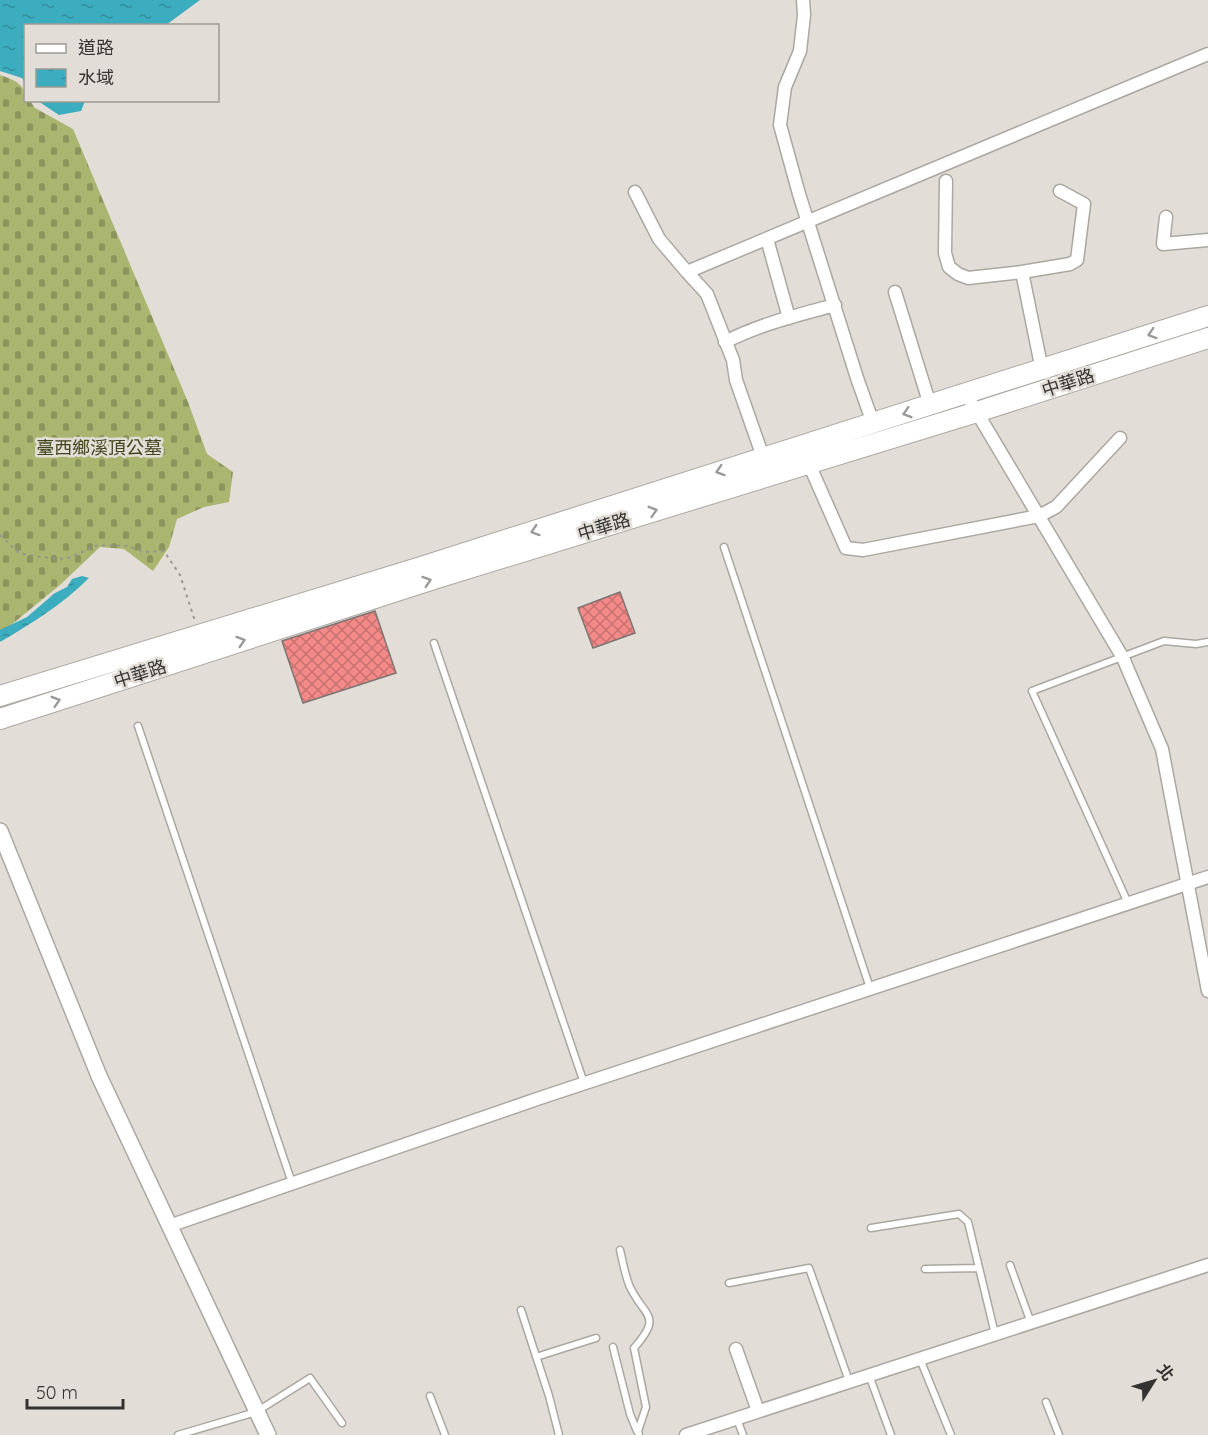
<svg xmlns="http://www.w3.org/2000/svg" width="1208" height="1435" viewBox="0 0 1208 1435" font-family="Quicksand,'Noto Sans TC',sans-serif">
  <defs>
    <pattern id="cemetery-stones" width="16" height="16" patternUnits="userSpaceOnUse" patternTransform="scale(1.5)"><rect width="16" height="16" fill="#aab570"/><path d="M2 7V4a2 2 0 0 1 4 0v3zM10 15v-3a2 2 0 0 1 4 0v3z" fill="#8b945d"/></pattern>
    <pattern id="water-ripples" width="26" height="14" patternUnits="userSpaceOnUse" patternTransform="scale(1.5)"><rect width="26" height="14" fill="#3cadbf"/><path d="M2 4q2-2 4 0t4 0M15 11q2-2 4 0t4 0" fill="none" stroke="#338d9c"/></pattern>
    <pattern id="building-cross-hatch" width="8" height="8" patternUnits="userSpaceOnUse" patternTransform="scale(1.5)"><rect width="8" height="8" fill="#f38a88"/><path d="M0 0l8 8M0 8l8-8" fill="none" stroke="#c67170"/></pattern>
  </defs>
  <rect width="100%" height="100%" fill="#e2ded7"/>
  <path fill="url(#cemetery-stones)" d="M0,75c14,5 25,8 26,25l4,1 5,7 38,21 115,273 19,52 26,18 -4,30 -25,5 -27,12 -8,28 -16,24 -29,-22 -24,-2 -40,38 -60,49z"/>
  <path fill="url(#water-ripples)" d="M0,0h200l-34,25 -140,1 -1,57 -3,-5 -22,-7z
    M38,101h47l-4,10 -22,4z
    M82,576l7,2c-26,26 -58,46 -89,64v-12l27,-13 28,-24 12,-6 5,-8z"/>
  <path fill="url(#building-cross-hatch)" stroke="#7c7473" stroke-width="1.5" d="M620,592l15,41 -42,15 -15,-40z
    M375,611l21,62 -93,30 -21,-62z"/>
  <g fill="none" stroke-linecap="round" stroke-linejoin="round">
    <defs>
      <path id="service" d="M724,547l146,441
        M434,643l150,440
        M138,726l154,457
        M1128,903l-96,-212 132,-50 32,3 12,-2
        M871,1228l88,-14 9,8 27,112
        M620,1250c3,12 5,26 10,37 15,31 33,28 4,61l12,59 -8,24 1,4
        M1010,1265l21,58
        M925,1269l54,-1
        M729,1283l80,-15 40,113
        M521,1310l28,86 10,39
        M613,1347l17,67 7,17
        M536,1357l60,-19
        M920,1359l31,76
        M869,1375l22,60
        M430,1396l15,39
        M1046,1402l13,33
        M737,1419l6,16
        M178,1435l78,-23 54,-34 32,45"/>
      <path id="minor" d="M803,0l1,15 -4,36 -15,36 -5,38 19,69 58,184 16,45
        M946,181l-1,72 4,14 9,7 10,4 54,-6 48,-8 7,-4 7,-56 -24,-13
        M635,192l24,47 28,33
        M1166,217l-3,27 45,-4
        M767,239l22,79
        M1022,272l20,98
        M895,292l35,113
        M725,342c35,-18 73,-27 110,-37
        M966,394l157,264 39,91 46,242
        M763,457l-27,-77 -3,-20 -26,-66 -20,-22 521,-218
        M809,464l37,84 17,2 176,-34 17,-9 64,-69
        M169,1226l371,-128 668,-221
        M736,1349l22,62
        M686,1435l522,-170"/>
      <path id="tertiary" d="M0,831l99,245 169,359"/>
      <path id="primary" d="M0,696l421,-129 787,-251
        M0,719l437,-141 540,-166 231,-74"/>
    </defs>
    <use href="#service" stroke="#aba7a1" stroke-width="9"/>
    <use href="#minor" stroke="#aba7a1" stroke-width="15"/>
    <use href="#tertiary" stroke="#aba7a1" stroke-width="18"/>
    <use href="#primary" stroke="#aba7a1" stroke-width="22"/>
    <path stroke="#989590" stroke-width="2" stroke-dasharray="3 4.5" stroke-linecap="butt" d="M0,535l19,18 22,4 25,2 32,-14 29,1 18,6 19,-1 16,24 15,46"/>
    <use href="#service" stroke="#fff" stroke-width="6"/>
    <use href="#minor" stroke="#fff" stroke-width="12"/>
    <use href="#tertiary" stroke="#fff" stroke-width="15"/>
    <use href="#primary" stroke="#fff" stroke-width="20"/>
  </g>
  <defs><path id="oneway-chevron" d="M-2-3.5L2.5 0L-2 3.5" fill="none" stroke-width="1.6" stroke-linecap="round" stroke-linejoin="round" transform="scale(1.5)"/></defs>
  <g stroke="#9a9998">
    <use href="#oneway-chevron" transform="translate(1152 334) rotate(162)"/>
    <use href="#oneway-chevron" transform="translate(907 413) rotate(163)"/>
    <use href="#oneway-chevron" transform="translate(720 471) rotate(162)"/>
    <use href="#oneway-chevron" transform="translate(653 511) rotate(-17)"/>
    <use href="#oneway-chevron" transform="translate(535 531) rotate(162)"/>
    <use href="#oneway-chevron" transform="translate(427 581) rotate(-18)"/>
    <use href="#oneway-chevron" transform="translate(241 641) rotate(-18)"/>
    <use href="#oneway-chevron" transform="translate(56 701) rotate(-17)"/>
  </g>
  <g text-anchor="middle" stroke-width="5" stroke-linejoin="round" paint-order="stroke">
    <g font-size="18" fill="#353331" stroke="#e2ded7">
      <text transform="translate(1068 383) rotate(-18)" y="6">中華路</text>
      <text transform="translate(604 527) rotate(-17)" y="6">中華路</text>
      <text transform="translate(140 674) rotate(-18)" y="6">中華路</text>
    </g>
    <g font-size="18" fill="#40451b" stroke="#e2ded7">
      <text x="99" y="454">臺西鄉溪頂公墓</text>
    </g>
  </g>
  <rect x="24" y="24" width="195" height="78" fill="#e2ded7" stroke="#9d9a95" stroke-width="1.5"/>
  <rect x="36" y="44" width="30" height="9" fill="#ffffff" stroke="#9d9a95" stroke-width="1.5"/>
  <text x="78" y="54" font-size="18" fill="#353331">道路</text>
  <rect x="36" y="69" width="30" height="18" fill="url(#water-ripples)" stroke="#9d9a95" stroke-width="1.5"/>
  <text x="78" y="84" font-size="18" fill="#353331">水域</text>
  <g transform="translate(1154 1381) rotate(53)" stroke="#e2ded7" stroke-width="4.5" paint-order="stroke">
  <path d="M0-4.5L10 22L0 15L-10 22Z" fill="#353331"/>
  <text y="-9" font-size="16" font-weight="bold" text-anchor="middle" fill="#353331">北</text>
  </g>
  <path d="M27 1399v9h96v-9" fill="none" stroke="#353331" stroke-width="3"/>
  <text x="36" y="1399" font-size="18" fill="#353331" stroke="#e2ded7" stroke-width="4.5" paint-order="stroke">50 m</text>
</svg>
